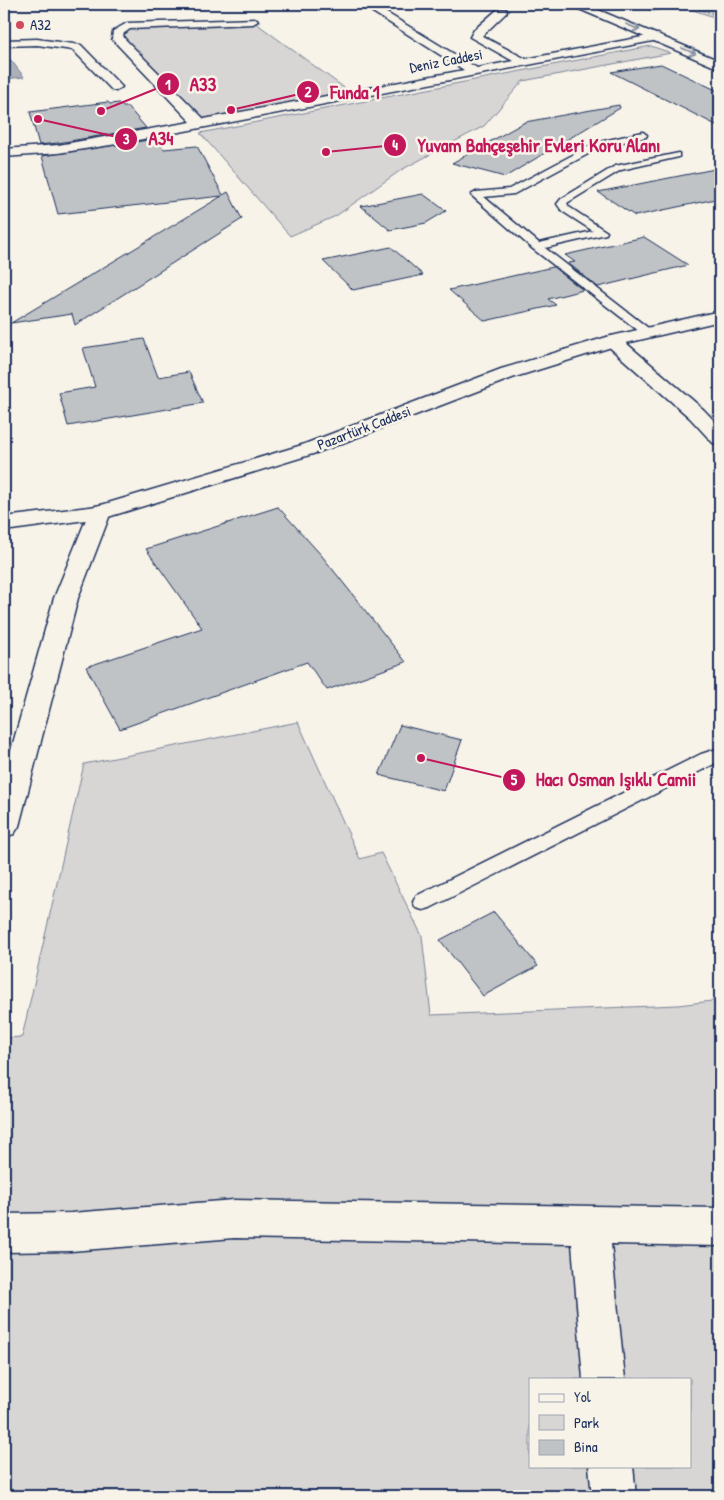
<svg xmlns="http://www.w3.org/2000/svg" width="724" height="1500" viewBox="0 0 724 1500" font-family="'Patrick Hand',sans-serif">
  <rect width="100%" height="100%" fill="#f7f3e8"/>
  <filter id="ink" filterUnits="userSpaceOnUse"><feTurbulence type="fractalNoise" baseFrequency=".02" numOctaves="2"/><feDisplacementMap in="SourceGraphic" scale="10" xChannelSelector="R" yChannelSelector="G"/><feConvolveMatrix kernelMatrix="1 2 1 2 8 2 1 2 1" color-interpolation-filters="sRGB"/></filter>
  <g filter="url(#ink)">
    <path fill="#d7d6d4" stroke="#798299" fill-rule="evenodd" d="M630,4h68l-3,1 25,8v6l-39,-13 -28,5z
      M253,21l101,74 -153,29 -83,-85 9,-13z
      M651,46l20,7 -148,28 -39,45 -83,44 -65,46 -46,20 -90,-103z
      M298,722l62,137 21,-6 41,83 9,79 247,-10 42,-5v496h-716v-458l18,-1 62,-273zM530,1379h160v87h-160z"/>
    <path fill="#acb0b9" stroke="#727c95" d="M11,60l13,17 -20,2v-18z"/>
    <path fill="#c0c3c5" stroke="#1b2f5e" d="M661,64l59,28v35l-109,-55z
      M108,102l2,2 9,-1 4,4h5l18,21 -88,15 -19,2 -9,-33z
      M619,105l1,3 -115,69 -53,-14 73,-41z
      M155,139l9,10 33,-3 26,49 5,-3 14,27 -167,106 -3,-11 -61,9 211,-127 -164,18 -16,-58z
      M720,168v30l-85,18 -37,-24z
      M423,194l23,17 -20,12 -36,7 -29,-24z
      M644,237l44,28 -90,22 -30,-24 7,-1 -10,-7z
      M391,247l32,28 -70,15 -30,-29z
      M553,267l30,23 -35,9 8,6 -71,16 -36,-31z
      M144,339l14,38 31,-5 14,31 -135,23 -9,-33 36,-6 -12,-39z
      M278,507l44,49 84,106 -79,28 -20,-28 -187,67 -34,-62 116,-39 -56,-79z
      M400,725l62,15 -18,51 -65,-16z
      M494,912l44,54 -55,30 -43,-56z"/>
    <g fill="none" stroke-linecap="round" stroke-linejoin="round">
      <defs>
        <path id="service" d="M643,132l4,3 -1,2 -45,10 -87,47 -30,3 55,46 54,-12 -31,-20 -5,-7 4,-5 54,-33 64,-13v4l-58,13 -54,33 2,4 38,25 -1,2 -61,14 107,83 2,2 -2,2h-8l-111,-86 -62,-54 5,-3 33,-3 86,-46z
          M720,748v13l-290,147 -7,2 -7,-2 -3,-6 3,-6 285,-142z"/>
        <path id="minor" d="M360,4h12l105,64 36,-7 -43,-24 4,-7 24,-21h8l1,2 -1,2 -24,23 44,23 132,-25 6,3 -6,3 -541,104 -59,9 -54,4v-8l54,-4 133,-23 -79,-83 1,-8 14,-8 130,-4 1,2 -5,3 -123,5 -7,5 1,4 80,81 260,-49z
          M37,39l44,6 41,42 -6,4 -4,-1 -39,-40 -36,-5 -33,1v-6z
          M613,336l6,1 85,73 16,17v18l-7,-2 -23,-25 -83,-73 -3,-4 3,-4z
          M100,505l8,2 3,5 -33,86 -59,228 -5,8 -10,3v-62l50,-177 35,-86 3,-5z
          M234,1200l486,8v38l-109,-2 14,135h-42l-11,-135 -338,-6 -163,13 -67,1v-38l67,-1z
          M589,1466h44l3,30h-44z"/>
        <path id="tertiary" d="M720,311v10l-102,24 -103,32 -199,76 -208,64 -104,14v-14l94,-11 204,-61 199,-76 106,-32z"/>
        <path id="primary" d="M571,4h13l136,57v8l-148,-63z"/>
      </defs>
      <use href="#service" stroke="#1b2f5e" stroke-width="3"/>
      <use href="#minor" stroke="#1b2f5e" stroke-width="3"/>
      <use href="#tertiary" stroke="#1b2f5e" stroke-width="3"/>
      <use href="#primary" stroke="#1b2f5e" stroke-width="3"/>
      <path stroke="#1b2f5e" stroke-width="1" stroke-dasharray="2 2" stroke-linecap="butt" d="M684,4l36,12"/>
      <use href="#service" fill="#f7f3e8" fill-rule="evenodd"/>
      <use href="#minor" fill="#f7f3e8" fill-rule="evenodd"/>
      <use href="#tertiary" fill="#f7f3e8" fill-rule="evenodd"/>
      <use href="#primary" fill="#f7f3e8" fill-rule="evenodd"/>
    </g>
    <defs><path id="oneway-shaft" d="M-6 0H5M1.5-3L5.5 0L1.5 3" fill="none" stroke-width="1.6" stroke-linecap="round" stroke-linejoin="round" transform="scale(1.25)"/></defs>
    <g stroke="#8991a3">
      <use href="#oneway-shaft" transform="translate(633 27) rotate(22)"/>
      <use href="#oneway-shaft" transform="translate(689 51) rotate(23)"/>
    </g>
  </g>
  <circle fill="#d1495b" stroke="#f7f3e8" stroke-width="2" cx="20" cy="25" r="5"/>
  <g text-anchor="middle" stroke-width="5" stroke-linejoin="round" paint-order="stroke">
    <g font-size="15" fill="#1b2f5e" stroke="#f7f3e8" text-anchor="start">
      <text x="30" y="30">A32</text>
    </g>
    <g font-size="15" fill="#1b2f5e" stroke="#f7f3e8">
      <text transform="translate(446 61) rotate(-11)" y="5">Deniz Caddesi</text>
      <text transform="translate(364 428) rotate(-21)" y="5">Pazartürk Caddesi</text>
    </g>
  </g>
  <path fill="none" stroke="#c2185b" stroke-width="2" d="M101 111L168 84M231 110L308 92M38 119L126 139M326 152L395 145M421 758L514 780"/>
  <g fill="#c2185b" stroke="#f7f3e8" stroke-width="2">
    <circle cx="101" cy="111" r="5"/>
    <circle cx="231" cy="110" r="5"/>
    <circle cx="38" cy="119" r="5"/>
    <circle cx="326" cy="152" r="5"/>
    <circle cx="421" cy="758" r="5"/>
    <circle cx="168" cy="84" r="12"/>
    <circle cx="308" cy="92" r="12"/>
    <circle cx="126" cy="139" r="12"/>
    <circle cx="395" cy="145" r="12"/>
    <circle cx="514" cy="780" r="12"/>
  </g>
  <g font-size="15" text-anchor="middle" font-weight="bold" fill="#fff">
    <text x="168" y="90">1</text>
    <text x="308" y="97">2</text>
    <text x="126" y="144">3</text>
    <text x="395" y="150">4</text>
    <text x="514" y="785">5</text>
  </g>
  <g font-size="19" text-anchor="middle" font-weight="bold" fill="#c2185b" stroke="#f7f3e8" stroke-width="5" stroke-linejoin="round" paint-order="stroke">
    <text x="203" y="91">A33</text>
    <text x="355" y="99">Funda 1</text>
    <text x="161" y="145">A34</text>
    <text x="539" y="152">Yuvam Bahçeşehir Evleri Koru Alanı</text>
    <text x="616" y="786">Hacı Osman Işıklı Camii</text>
  </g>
  <rect width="724" height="1500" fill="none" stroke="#f7f3e8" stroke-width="20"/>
  <rect x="10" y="10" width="704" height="1480" fill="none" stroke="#1b2f5e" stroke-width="2" filter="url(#ink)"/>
  <rect x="529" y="1378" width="162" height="90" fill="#f7f3e8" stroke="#9fa5b1"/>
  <rect x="539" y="1394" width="25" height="8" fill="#f7f3e8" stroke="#9fa5b1"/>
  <text x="574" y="1402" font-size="15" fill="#1b2f5e">Yol</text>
  <rect x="539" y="1415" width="25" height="15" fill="#d7d6d4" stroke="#9fa5b1"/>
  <text x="574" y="1428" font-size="15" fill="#1b2f5e">Park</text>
  <rect x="539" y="1440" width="25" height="15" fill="#c0c3c5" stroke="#9fa5b1"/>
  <text x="574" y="1452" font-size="15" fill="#1b2f5e">Bina</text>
</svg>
